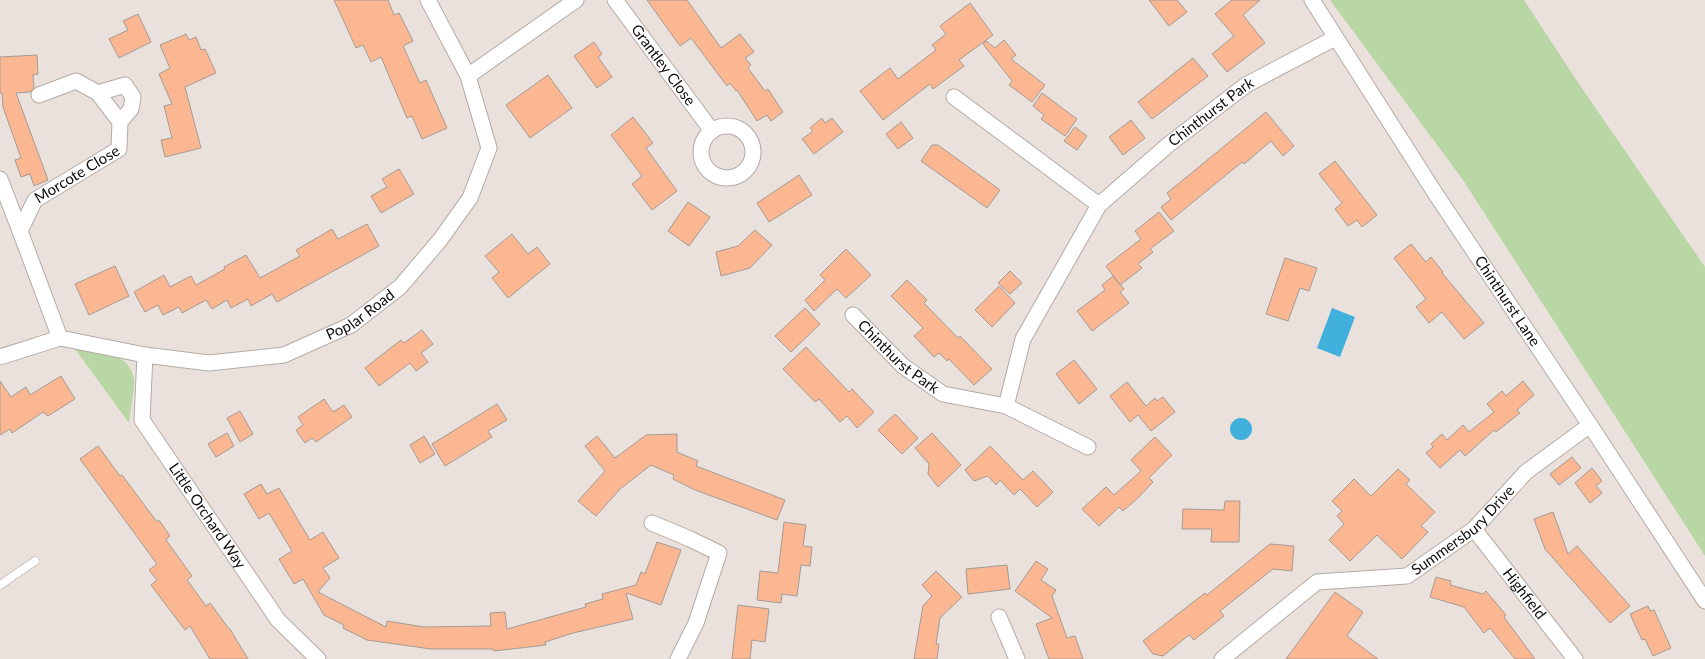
<svg xmlns="http://www.w3.org/2000/svg" width="1705" height="659" viewBox="0 0 1705 659" font-family="Lato,sans-serif">
  <rect width="100%" height="100%" fill="#ebe1dc"/>
  <path fill="#b9d6a5" d="M1330,0h194l53,81 128,186v289l-242,-376z
    M75,349c23,4 54,2 59,30 1,7 -4,35 -5,44z"/>
  <path fill="#41b0dd" d="M1332,308l23,9 -15,40 -23,-9z
    M1230 429a11 11 0 1 1 22 0a11 11 0 1 1-22 0Z"/>
  <path fill="#fbb791" stroke="#a49b96" d="M334,0h54l6,15 5,-2 14,28 -10,5 17,37 6,-3 21,48 -25,11 -10,-23 -5,2 -26,-61 -10,5 -8,-17 -7,3z
    M647,0h40l34,48 19,-14 14,18 -9,6 6,7 -3,3 17,23 3,-2 15,23 -12,9 -4,-6 -10,6 -20,-31 -1,1 -6,-8 -3,3 -36,-48 -11,8z
    M1149,0h28l10,12 -18,14z
    M1232,0h28l-17,15 22,28 -38,29 -15,-18 22,-18 -19,-22z
    M970,3l23,32 -34,25 5,6 -31,23 -3,-5 -47,36 -23,-29 30,-23 8,11 38,-29 -4,-5 14,-11 -6,-8z
    M138,14l13,28 -32,16 -10,-19 19,-9 -5,-9z
    M186,34l3,6 7,-3 5,13 4,-1 11,24 -31,14 16,61 -36,9 -4,-17 11,-2 -8,-32 8,-2 -13,-30 11,-6 -10,-23z
    M1004,40l12,15 -5,4 34,26 -13,17 -23,-17 3,-4 -29,-37 3,-3 9,7z
    M594,42l8,12 -4,3 14,20 -15,11 -23,-32z
    M37,55l1,19 -5,1 1,13 -4,4 -14,1 32,87 -14,6 -4,-12 -9,3 -6,-17 6,-2 -18,-51 -1,-14h-2v-36z
    M1193,58l15,18 -56,43 -14,-17z
    M548,75l24,33 -42,30 -24,-33z
    M1042,93l35,26 -12,17 -24,-17 3,-4 -11,-9z
    M1266,112l28,34 -11,10 -12,-15 -27,23 -2,-2 -71,58 -10,-13 10,-8 -4,-6z
    M633,117l20,26 -7,5 31,43 -25,19 -20,-26 10,-8 -31,-41z
    M822,118l3,5 7,-5 11,14 -29,22 -12,-15 11,-8 -3,-3z
    M1131,120l14,18 -22,17 -14,-18z
    M901,122l12,16 -15,11 -12,-15z
    M1075,127l12,9 -10,14 -13,-9z
    M932,145h6l62,45 -13,18 -66,-47z
    M1335,161l42,54 -15,12 -5,-7 -9,6 -13,-17 7,-6 -23,-29z
    M399,169l15,25 -33,19 -10,-17 16,-9 -5,-8z
    M799,175l13,20 -43,27 -12,-19z
    M688,202l22,15 -21,29 -21,-15z
    M1159,212l15,19 -24,18 3,3 -15,12 4,4 -22,17 -14,-19 35,-27 -6,-8z
    M367,224l12,22 -102,56 -5,-8 -21,12 -3,-7 -17,9 -4,-8 -15,9 -6,-9 -24,13 -3,-6 -16,8 -5,-10 -13,7 -11,-20 30,-17 6,12 21,-11 5,9 29,-16 -1,-2 22,-12 14,23 40,-22 -4,-6 36,-21 6,10z
    M755,230l17,15 -22,23 -29,8 -5,-24 22,-6z
    M512,234l16,20 9,-7 13,17 -42,34 -16,-20 7,-6 -14,-16z
    M1411,244l15,18 5,-5 12,15 -1,1 42,50 -20,16 -22,-27 -13,11 -13,-16 10,-8 -32,-41z
    M846,249l25,26 -25,23 -9,-9 -23,22 -9,-11 20,-20 -5,-5z
    M1285,258l32,10 -8,23 -9,-3 -12,33 -22,-7z
    M115,266l14,30 -40,19 -14,-31z
    M1010,271l12,12 -12,11 -12,-11z
    M1113,276l11,13 -4,3 9,11 -37,28 -15,-20 28,-21 -3,-5z
    M907,280l20,20 -3,3 34,35 2,-2 32,33 -18,16 -25,-26 -2,2 -8,-8 -5,4 -20,-21 9,-8 -32,-32z
    M999,286l16,17 -23,24 -17,-17z
    M805,308l15,16 -29,28 -16,-16z
    M422,330l11,14 -12,9 7,9 -12,9 -6,-8 -31,23 -14,-18 36,-28 3,3z
    M806,347l43,45 3,-3 22,23 -17,16 -10,-12 -7,6 -21,-23 -4,3 -32,-33z
    M1074,360l23,29 -18,15 -23,-30z
    M61,376l14,23 -27,17 -5,-4 -31,21 -2,-4 -10,6v-54l11,16 15,-10 4,8z
    M1523,381l11,14 -17,15 3,3 -24,19 -2,-2 -29,26 -5,-6 -20,18 -14,-15 7,-6 -2,-3 11,-10 5,6 16,-15 6,7 25,-20 -7,-8 15,-13 4,5z
    M1127,382l19,24 9,-8 2,3 6,-4 12,15 -24,19 -13,-16 -8,7 -20,-26z
    M324,399l9,13 11,-7 8,12 -36,25 -4,-4 -7,5 -9,-13 7,-5 -5,-8z
    M497,404l10,16 -19,11 4,6 -47,29 -13,-22z
    M240,411l13,23 -13,8 -13,-24z
    M895,414l23,24 -16,16 -24,-24z
    M227,433l7,13 -18,11 -8,-13z
    M932,433l29,32 -23,22 -10,-13 1,-10 -14,-16z
    M677,434v18l21,9 -2,5 89,34 -8,20 -82,-30 -22,-11 1,-4 -23,-10 -31,24 -24,27 -18,-15 27,-30 -20,-25 12,-10 18,22 31,-23z
    M424,436l11,18 -15,9 -10,-18z
    M1155,437l17,18 -23,23 4,4 -15,16 -15,13 -4,-4 -20,19 -17,-17 24,-22 8,8 27,-24 -10,-11z
    M98,446l22,30 2,-1 35,47 2,-2 11,16 -4,4 26,36 -5,4 19,26 4,-3 19,26h1l18,30h-38l-20,-33 -5,4 -34,-45 6,-5 -8,-10 8,-6 -77,-105z
    M990,446l33,34 10,-9 20,21 -16,15 -17,-18 -6,6 -14,-15 -4,5 -8,-9 -14,5 -9,-11z
    M1572,457l9,11 -22,17 -9,-11z
    M1592,468l10,13 -6,5 6,7 -12,10 -15,-20z
    M1398,469l12,11 -4,4 29,28 -14,14 7,6 -26,27 -25,-24 -27,26 -21,-21 15,-16 -7,-8 5,-5 -10,-10 22,-22 17,17z
    M261,484l6,10 12,-6 31,52 13,-8 16,26 -16,10 7,10 -12,14 68,35 1,-6 37,6 67,-1 -1,-13 15,-1 2,17 79,-22 -1,-3 18,-5 -1,-5 34,-9 5,-13 4,2 12,-32 24,8 -20,55 -35,-12 7,26 -60,14 -28,9 1,3 -52,6 -1,-2h-62l-64,-9 -24,-12 1,-3 -20,-10 -21,-36 -9,5 -15,-25 13,-8 -23,-38 -10,6 -15,-25z
    M1225,501h15l-1,41h-28l1,-13h-30l1,-20 41,1z
    M1553,512l15,42 9,-8 53,60 -20,17 -65,-74 -11,-30z
    M784,522l22,3 -3,21 9,1 -2,19 -9,-1 -4,31 -15,-2 -1,9 -24,-3 3,-29 18,2z
    M1270,544l24,2 -2,25 -19,-2 -53,42 4,5 -30,24 -5,-5 -26,21 -10,-2 -10,-13 62,-48 2,2z
    M1036,561l12,8 -7,11 15,10 -4,6 15,42 8,-2 8,23h-34l-13,-35 16,-6 -37,-27z
    M1007,565l3,24 -42,5 -2,-25z
    M936,571l26,26 -22,21 -4,26h3l-2,15h-23l9,-53 9,-10 -10,-11z
    M1436,577l15,4 -1,4 33,9 3,-3 20,24 -2,2 31,42h-20l-25,-31 -6,5 -20,-26 -34,-10z
    M1335,592l28,20 -16,24 31,23h-92z
    M738,605l31,4 -4,33 -13,-2 -2,19h-18z
    M1648,606l2,5 4,-1 17,38 -18,8 -8,-17 -3,1 -12,-26z"/>
  <g fill="none" stroke-linecap="round" stroke-linejoin="round">
    <defs>
      <path id="lane" d="M0,585l35,-24"/>
      <g id="street">
        <path id="s1" d="M615,0l97,131"/>
        <path id="s2" d="M1312,0l123,193 155,232 115,176"/>
        <path d="M468,76l108,-76"/>
        <path d="M39,95l37,-14 22,12"/>
        <path d="M954,97l145,108"/>
        <circle cx="727" cy="152" r="26"/>
        <path d="M0,179l20,52"/>
        <path id="s3" d="M853,315l50,51 40,28 63,12 82,41"/>
        <path id="s4" d="M60,338l-40,-107 15,-31 84,-51 1,-27 -22,-29 27,-8 8,12 -2,12 -11,13"/>
        <path id="s5" d="M145,355l-3,65 136,200 40,39"/>
        <path id="s6" d="M0,357l60,-19 85,17 64,8 75,-8 67,-30 49,-38 40,-47 30,-42 19,-50 -21,-72 -40,-76"/>
        <path id="s7" d="M1006,406l17,-67 76,-134 69,-60 78,-60 89,-47"/>
        <path d="M652,523l38,16 29,14 -23,70 -18,36"/>
        <path id="s8" d="M1474,529l101,130"/>
        <path d="M999,617l18,42"/>
        <path id="s9" d="M1222,659l95,-77 90,-6 67,-47 52,-57 64,-47"/>
      </g>
    </defs>
    <use href="#lane" stroke="#b4aba6" stroke-width="9"/>
    <use href="#street" stroke="#b4aba6" stroke-width="17"/>
    <use href="#lane" stroke="#fff" stroke-width="8"/>
    <use href="#street" stroke="#fff" stroke-width="15"/>
  </g>
  <g text-anchor="middle" stroke-width="4" stroke-linejoin="round" paint-order="stroke">
    <g font-size="15" fill="#0f0c0b" stroke="#fff">
      <text dy="5" stroke="none"><textPath href="#s1" startOffset="81">Grantley Close</textPath></text>
      <text dy="5" stroke="none"><textPath href="#s7" startOffset="369">Chinthurst Park</textPath></text>
      <text dy="5" stroke="none"><textPath href="#s4" startOffset="198">Morcote Close</textPath></text>
      <text dy="5" stroke="none"><textPath href="#s2" startOffset="359">Chinthurst Lane</textPath></text>
      <text dy="5" stroke="none"><textPath href="#s6" startOffset="376">Poplar Road</textPath></text>
      <text dy="5" stroke="none"><textPath href="#s3" startOffset="62">Chinthurst Park</textPath></text>
      <text dy="5" stroke="none"><textPath href="#s5" startOffset="181">Little Orchard Way</textPath></text>
      <text dy="5" stroke="none"><textPath href="#s9" startOffset="285">Summersbury Drive</textPath></text>
      <text dy="5" stroke="none"><textPath href="#s8" startOffset="82">Highfield</textPath></text>
    </g>
  </g>
</svg>
